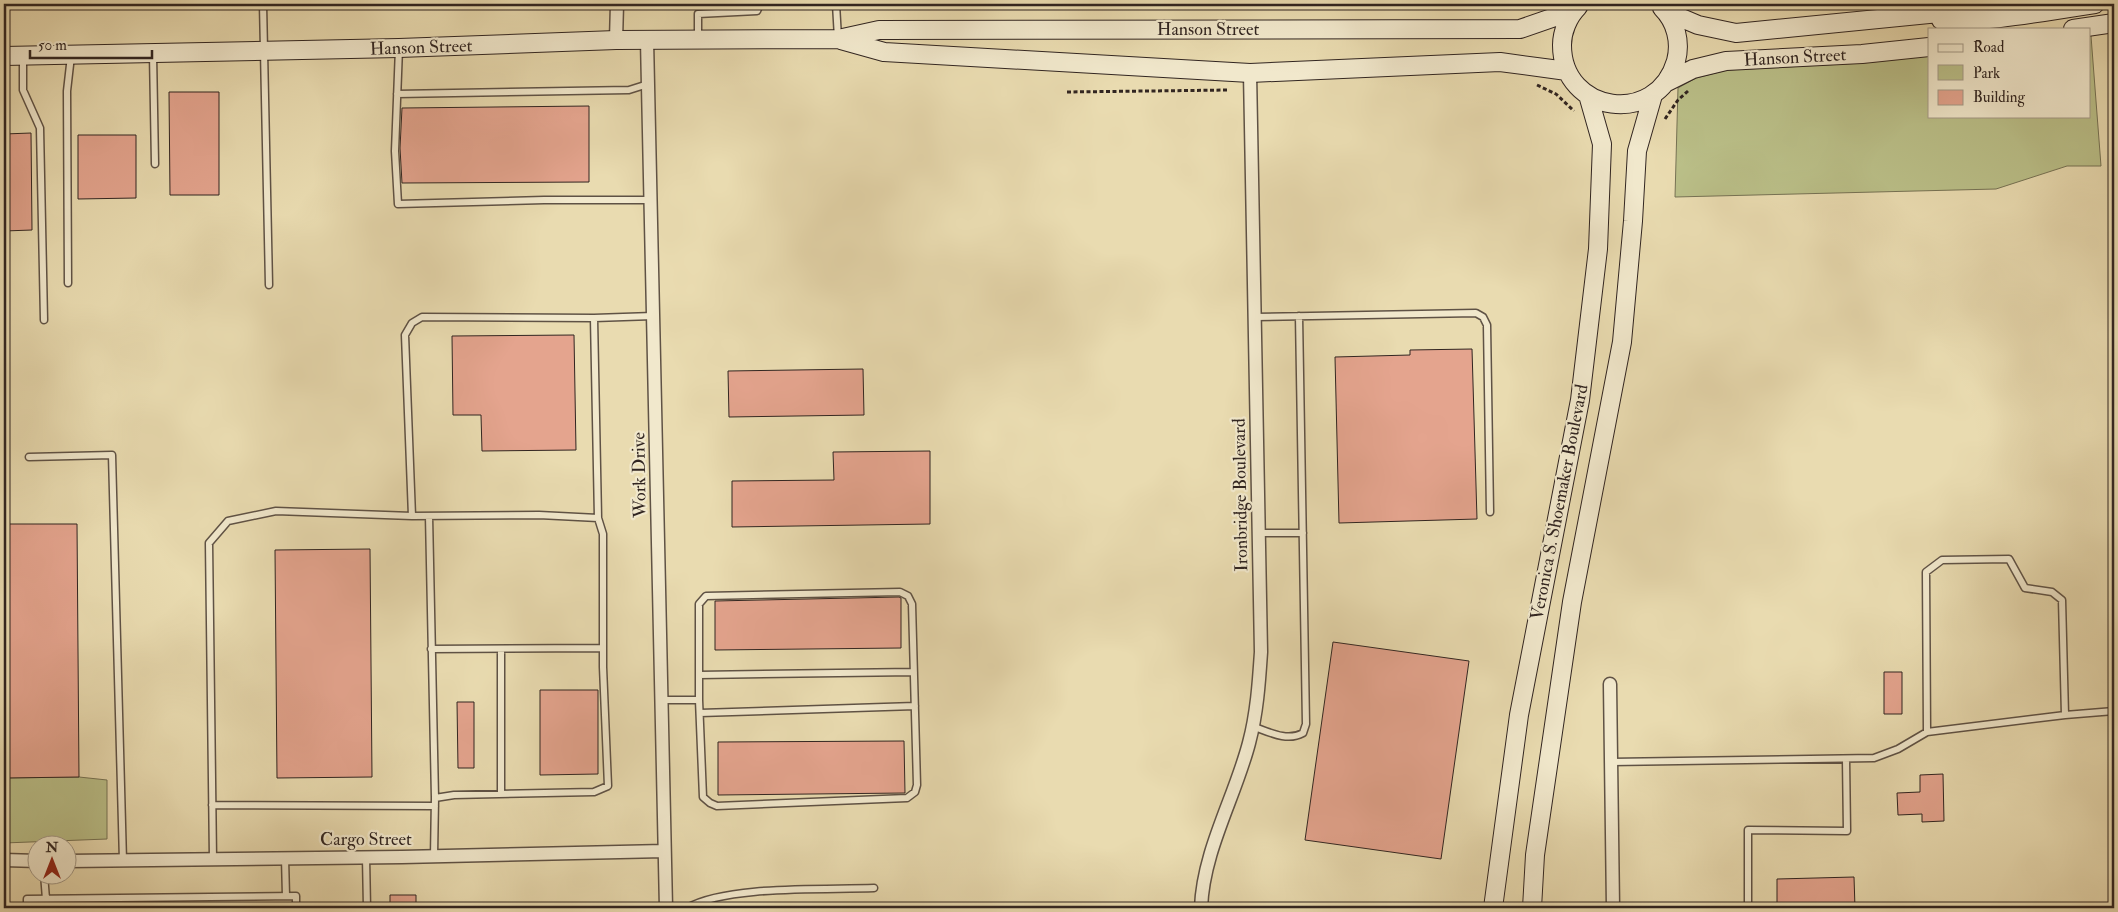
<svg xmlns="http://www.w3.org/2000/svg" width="2118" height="912" viewBox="0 0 2118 912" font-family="'IM FELL Double Pica',serif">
  <rect width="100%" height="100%" fill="#e9dbb0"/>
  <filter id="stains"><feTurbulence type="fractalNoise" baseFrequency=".004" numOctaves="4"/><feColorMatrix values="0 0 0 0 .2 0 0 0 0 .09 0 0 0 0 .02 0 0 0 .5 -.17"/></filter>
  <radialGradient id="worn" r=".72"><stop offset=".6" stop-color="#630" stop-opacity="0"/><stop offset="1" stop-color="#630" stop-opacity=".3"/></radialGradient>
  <path fill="#babf88" stroke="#767254" d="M2089,36h2l10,130h-34l-71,23 -321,8 3,-109 18,-10 31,-8 136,-7 66,-7v60h160z
    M79,777l28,3v59l-103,4v-65z"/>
  <path fill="#e4a48e" stroke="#312521" d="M169,92h50v103h-49z
    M589,106v76l-187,1 -2,-35 2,-40z
    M31,133l1,97 -28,1v-97z
    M78,135h58v63l-58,1z
    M574,335l2,115 -94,1 -1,-36h-28l-1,-79z
    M1472,349l5,170 -138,4 -4,-166 75,-2v-5z
    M863,369l1,46 -135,2 -1,-46z
    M930,451v73l-198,3v-46l102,-1 -1,-28z
    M4,524h73l2,253 -75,1z
    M370,549l2,228 -95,1 -2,-228z
    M899,597l2,1v50l-186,2v-49z
    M1333,642l136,19 -28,198 -136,-19z
    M1884,672h18v42h-18z
    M540,690h58v84l-58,1z
    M457,702h17v66h-16z
    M904,741l1,52 -187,2v-53z
    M1943,774l1,47 -22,1v-8l-24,1 -1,-22 23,-1v-17z
    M1854,877l1,31h-78v-29z
    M390,895h26v13h-26z"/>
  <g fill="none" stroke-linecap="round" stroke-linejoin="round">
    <defs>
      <path id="lane" d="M263,4l6,281
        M836,4l2,34
        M698,37v-23l59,-3 3,-7
        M399,48l-4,103 3,53 146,-4h106
        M153,54l2,110
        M23,57v33l17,38 4,192
        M397,94l232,-4 19,-6
        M68,283l-1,-192 4,-35
        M1254,317l222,-4 7,4 4,8 3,187
        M594,318l4,200
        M29,457l83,-2 11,406
        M412,516l-7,-181 7,-12 10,-6 172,1 59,-2
        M429,516l6,282
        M1258,533h45
        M431,649l172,-1
        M501,649v145
        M699,675l215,-3
        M662,700h37v-96l7,-8 194,-4 8,4 4,8 5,181 -2,7 -8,6 -190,8 -7,-3 -7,-6 -4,-97
        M700,713l215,-7
        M2065,715l49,-4
        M1252,726c17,6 35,16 51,7l3,-9 -7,-408
        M1611,762l263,-4 24,-9 29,-17 -1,-160 16,-12 67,-1 16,29 27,4 10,8 3,115 -138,17
        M212,805l223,1
        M366,857l1,51
        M285,858l1,38
        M213,859l-4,-316 19,-22 48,-10 136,5 127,-1 59,3 5,16v133l5,119 -14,6 -140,3 -19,3 -1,58
        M44,874l2,25
        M27,908v-9l269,-3v12
        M687,908c40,-23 138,-18 187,-20
        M1748,908v-78l99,1 -1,-72"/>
      <path id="street" d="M616,40l1,-36
        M647,40l19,868
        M1610,684l3,224
        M4,860l34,1
        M68,861l334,-4 262,-6
        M1201,908c2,-57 34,-111 48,-165 8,-30 10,-61 12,-91l-11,-579"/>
      <path id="secondary" d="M1578,7c-10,10 -16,25 -16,38 0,69 95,82 114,16 5,-19 0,-39 -14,-53
        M1665,11l33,14 38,8 203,-20 51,-9
        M1941,20c51,3 104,-9 154,-16
        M2073,29l41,-6
        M841,40l43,12 366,21 250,-11 67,9
        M4,56l395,-8 217,-8 222,-1 41,-9 641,-1 55,-19
        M1665,83l28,-14 33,-8 136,-7 67,-7
        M1493,908l26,-193 61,-315 18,-151 4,-105 -14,-49
        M1532,908l3,-53 37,-253 50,-260 11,-121 4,-70 16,-56"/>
    </defs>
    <use href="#lane" stroke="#5f5245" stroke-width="9"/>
    <use href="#street" stroke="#5f5245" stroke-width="15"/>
    <use href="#secondary" stroke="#312521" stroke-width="20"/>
    <path stroke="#312521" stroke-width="3" stroke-dasharray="4 2.5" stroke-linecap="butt" d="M1537,85l19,9 18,17
      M1067,92l162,-2
      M1665,119l13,-19 10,-9"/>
    <use href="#lane" stroke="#f1e8cc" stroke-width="6"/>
    <use href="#street" stroke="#f1e8cc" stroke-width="12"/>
    <use href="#secondary" stroke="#f1e8cc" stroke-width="18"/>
  </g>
  <g text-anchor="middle" stroke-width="4.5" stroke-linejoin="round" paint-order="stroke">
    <g font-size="18" fill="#312521" stroke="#f1e8cc">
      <text x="1208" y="35">Hanson Street</text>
      <text transform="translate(421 47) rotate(-2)" y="6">Hanson Street</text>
      <text transform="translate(1795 57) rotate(-3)" y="6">Hanson Street</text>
      <text transform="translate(639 475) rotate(-91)" y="6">Work Drive</text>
      <text transform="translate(1240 495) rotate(-91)" y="6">Ironbridge Boulevard</text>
      <text transform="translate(1559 502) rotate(-79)" y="6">Veronica S. Shoemaker Boulevard</text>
      <text x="366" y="845">Cargo Street</text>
    </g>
  </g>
  <rect width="2118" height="912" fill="none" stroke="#e9dbb0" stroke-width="20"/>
  <rect x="5" y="5" width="2108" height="902" fill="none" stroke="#312521" stroke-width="2.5"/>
  <rect x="10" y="10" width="2098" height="892" fill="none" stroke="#312521"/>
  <rect x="1928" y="28" width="162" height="90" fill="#f1e8cc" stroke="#a49a88"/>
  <rect x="1938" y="44" width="25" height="8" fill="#f1e8cc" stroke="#a49a88"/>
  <text x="1973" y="52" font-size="15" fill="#312521">Road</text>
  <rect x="1938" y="65" width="25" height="15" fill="#babf88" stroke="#a49a88"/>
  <text x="1973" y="78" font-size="15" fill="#312521">Park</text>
  <rect x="1938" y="90" width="25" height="15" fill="#e4a48e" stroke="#a49a88"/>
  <text x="1973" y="102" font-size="15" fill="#312521">Building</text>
  <g transform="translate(52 860)"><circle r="24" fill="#f1e8cc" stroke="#a49a88"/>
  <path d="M0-4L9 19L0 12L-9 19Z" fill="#8f2418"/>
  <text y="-8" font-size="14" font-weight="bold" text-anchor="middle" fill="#312521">N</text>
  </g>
  <path d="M30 50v8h122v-8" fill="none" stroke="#312521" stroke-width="2.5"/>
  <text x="38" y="50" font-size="15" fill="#312521" stroke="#f1e8cc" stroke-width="4" paint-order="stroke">50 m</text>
  <rect width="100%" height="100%" filter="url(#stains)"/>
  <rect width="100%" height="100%" fill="url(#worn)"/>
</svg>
